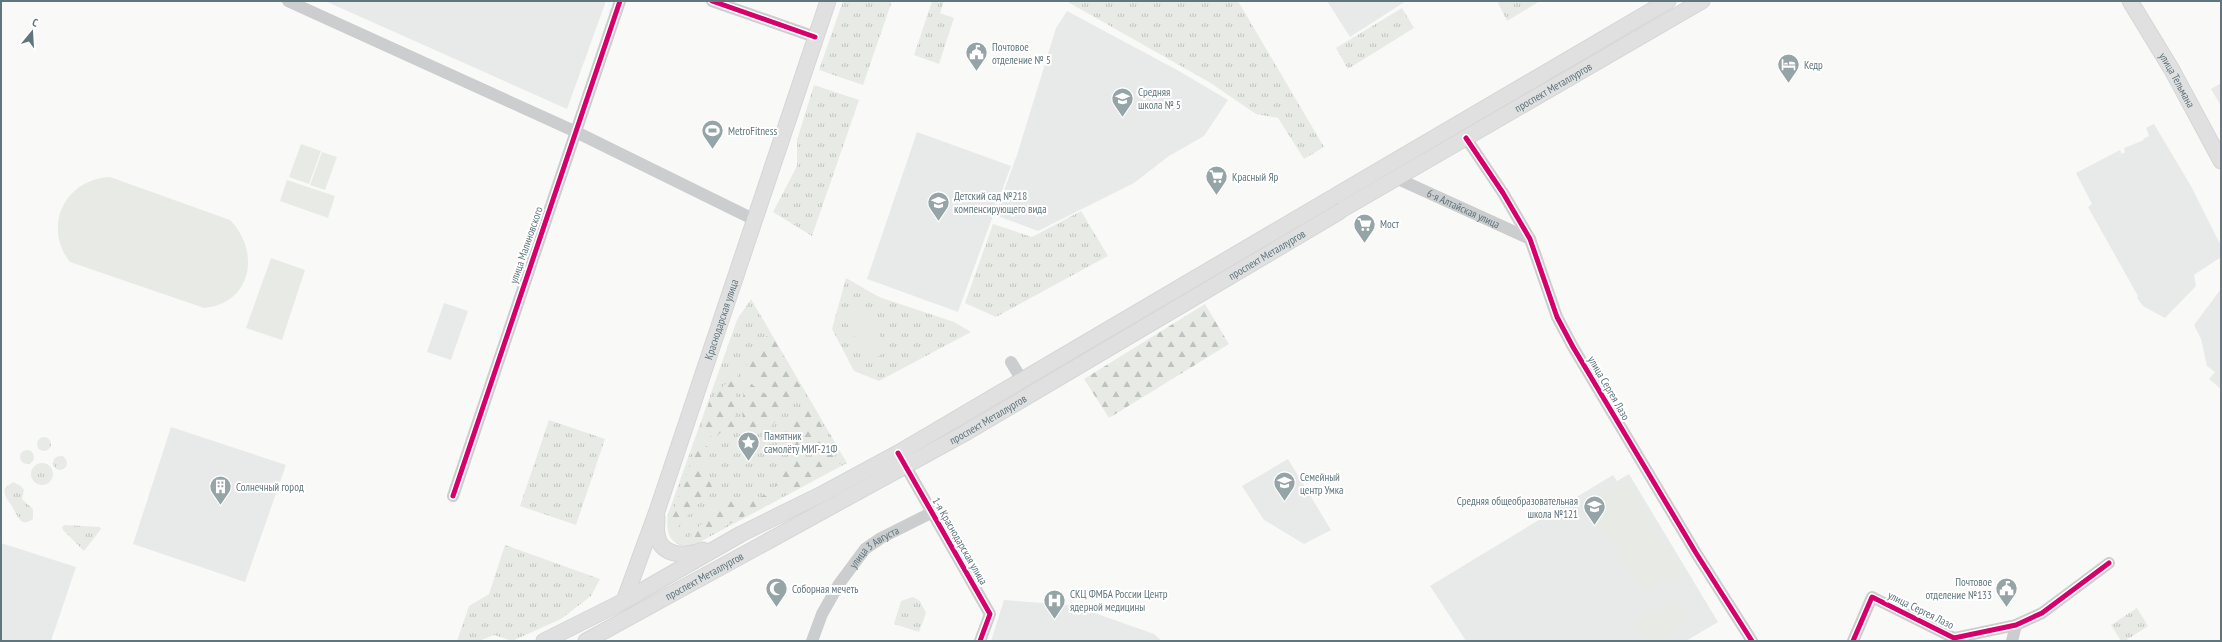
<svg xmlns="http://www.w3.org/2000/svg" width="2222" height="642" viewBox="0 0 2222 642" font-family="'PT Sans Narrow',sans-serif">
  <defs>
    <pattern id="grass-tufts" width="24" height="20" patternUnits="userSpaceOnUse"><rect width="24" height="20" fill="#e8ebe5"/><path d="M3 7l-1-3M5 7V3M7 7l1-3M15 17l-1-3M17 17v-4M19 17l1-3" fill="none" stroke="#bfc3bf"/></pattern>
    <pattern id="forest-firs" width="22" height="20" patternUnits="userSpaceOnUse"><rect width="22" height="20" fill="#e8ebe5"/><path d="M5 1l3.5 6h-7zM16 11l3.5 6h-7z" fill="#bfc3bf"/></pattern>
  </defs>
  <rect width="100%" height="100%" fill="#f9f9f8"/>
  <path fill="#e8eae9" d="M325,1h281l-39,108z
    M1327,1h79l-56,36z
    M1067,11l112,60 49,29 -24,36 -35,20 -35,27 -96,48 -43,-16 22,-60 39,-127z
    M2221,83v23l-10,-17z
    M2154,124l37,62 30,60v11l-27,18 2,11 -31,32 -22,-12 -6,-8 1,-2 -50,-89 4,-3 -16,-31 44,-23 2,4 3,-2 -1,-4 20,-8 -1,-1 6,-3 -3,-8z
    M917,132l94,34 -53,146 -91,-33z
    M2221,289v100l-12,-10 6,-7 -8,-6 -6,-27 -7,-14z
    M444,303l24,8 -17,49 -24,-8z
    M171,427l115,38 -41,117 -112,-38z
    M1288,459l43,71 -27,14 -40,-24 -22,-34z
    M1629,474l89,148 -32,19h-220l-36,-55 183,-111 4,6z
    M1,543l75,24 -25,74h-50z
    M1004,600l68,5 82,29 8,7h-171z"/>
  <path fill="url(#grass-tufts)" d="M843,1h49l-29,84 -44,-15z
    M932,1h12l-4,12 14,5 -15,46 -25,-9z
    M1066,1h172l86,146 -20,12 -26,-41 -22,-4 -47,-32z
    M1497,1h43l-33,20z
    M1402,8l12,20 -66,41 -12,-21z
    M814,85l45,15 -47,136 -39,-24 24,-46v-26z
    M1081,211l27,45 -112,61 -31,-14 28,-79 39,13z
    M846,278l33,19 75,25 17,10 -92,49 -25,-10 -22,-42z
    M751,299l96,164 -153,82c-23,4 -29,-11 -26,-31l69,-194z
    M549,420l56,19 -29,86 -56,-19z
    M37 444a7 7 0 1 1 14 0a7 7 0 1 1-14 0Z
    M20 457a7 7 0 1 1 14 0a7 7 0 1 1-14 0Z
    M53 463a7 7 0 1 1 14 0a7 7 0 1 1-14 0Z
    M31 474a11 11 0 1 1 22 0a11 11 0 1 1-22 0Z
    M13,482l8,4 3,4 -2,9 11,10v10c-12,9 -15,-2 -20,-11 -4,-8 -10,-11 -8,-20z
    M64,525l36,2 1,2 -17,22 -21,-21 -1,-3z
    M505,545l95,34 -9,17 -30,23 -49,22 -18,-6 -15,6h-22l12,-35 20,-12z
    M913,597l7,4 6,12 -7,19 -25,-8 7,-23z
    M2137,608l11,18 -23,15h-4l-10,-16z"/>
  <path fill="url(#forest-firs)" d="M1205,304l24,40 -120,74 -25,-39z
    M770,332l33,59 -14,15 -44,-32 2,-14z
    M738,370l-4,57 -11,3 -9,9 -12,-10 7,-27z
    M744,379l43,30 -23,25 -22,-9z
    M806,399l25,39 -35,-28z
    M792,415l44,35 -1,8 -55,-7 -8,-14z
    M699,440l10,8 -4,20 7,19 -39,46 -3,-9 1,-7z
    M781,459l60,4 -49,28 -17,-6 5,-12z
    M764,495l10,6 -80,41 -8,-1 40,-45c11,10 26,6 38,-1z"/>
  <path fill="#e8ebe5" d="M301,144l20,7 -12,33 -20,-7z
    M322,152l15,5 -12,33 -15,-5z
    M110,177l120,43c31,32 22,83 -26,88l-134,-46c-28,-36 -5,-83 40,-85z
    M287,180l48,16 -7,22 -48,-17z
    M271,258l34,12 -23,70 -36,-12z
    M859,309l5,2 23,36 -1,4 -14,9 -4,-1 -22,-37 1,-4z
    M1626,479l55,93 -38,22 -55,-92z
    M1675,599l13,24 -31,18h-16l-9,-17z"/>
  <g fill="none" stroke-linecap="round" stroke-linejoin="round">
    <defs>
      <g id="major">
        <path id="s3" d="M2130,1l42,69 49,91"/>
        <path d="M1335,196l333,-195"/>
        <path id="s4" d="M1343,209l359,-208"/>
        <path d="M657,518c0,5 -1,11 0,16 3,24 30,22 46,16"/>
        <path id="s5" d="M624,601l33,-90 171,-510"/>
        <path d="M544,641l80,-40 117,-67 83,-41 74,-40 432,-254"/>
        <path id="s6" d="M586,641l381,-209 372,-220"/>
      </g>
    </defs>
    <use href="#major" stroke="#d5d6d6" stroke-width="17"/>
    <g stroke="#cbcdce" stroke-width="12">
      <path d="M288,1l286,130 181,89"/>
      <path d="M712,1l103,36"/>
      <path d="M1466,138l37,55 27,46 27,78 16,30 123,206 56,88"/>
      <path id="s1" d="M1396,178l134,61"/>
      <path d="M1011,362l11,18"/>
      <path d="M901,458l89,156 -10,27"/>
      <path d="M453,496l167,-495"/>
      <path id="s2" d="M812,641l10,-27 17,-30 26,-35 16,-11 50,-25"/>
      <path d="M1853,641l19,-44 82,41 62,-13 26,-12 67,-50"/>
      <path d="M2012,641l4,-16"/>
    </g>
    <use href="#major" stroke="#e0e0e1" stroke-width="15"/>
    <defs>
      <path id="cycleway" d="M712,1l103,36
        M1466,138l37,55 27,46 27,78 16,30 123,206 56,88
        M898,453l92,161 -10,27
        M453,496l167,-495
        M1853,641l19,-44 82,41 62,-13 26,-12 67,-50"/>
    </defs>
    <use href="#cycleway" stroke="#fff" stroke-width="8"/>
    <use href="#cycleway" stroke="#d6006c" stroke-width="5"/>
  </g>
  <defs>
    <symbol id="civic-pin" viewBox="-11 -11 22 30"><path d="M0 17L-7.5 6A9.5 9.5 0 1 1 7.5 6Z" fill="#95a4a7" stroke="#fff"/><path d="M-.6-6.5H3V-4.5H.6V-3L4-1V1h2V6H-6V1h2V-1L-.6-3ZM-1.2 2.5V6h2.4V2.5Z" fill="#fff"/></symbol>
    <symbol id="hotel-pin" viewBox="-11 -11 22 30"><path d="M0 17L-7.5 6A9.5 9.5 0 1 1 7.5 6Z" fill="#95a4a7" stroke="#fff"/><path d="M-6-4.5h1.5V1H6V5H4.5V3h-9V5H-6ZM-4 0a1.8 1.8 0 1 1 3.6 0ZM.5 0V-2.5h3Q6-2.5 6 0Z" fill="#fff"/></symbol>
    <symbol id="school-pin" viewBox="-11 -11 22 30"><path d="M0 17L-7.5 6A9.5 9.5 0 1 1 7.5 6Z" fill="#95a4a7" stroke="#fff"/><path d="M0-5L7-2L0 1L-7-2ZM-4 1L0 2.5L4 1V4Q0 6-4 4Z" fill="#fff"/></symbol>
    <symbol id="stadium-pin" viewBox="-11 -11 22 30"><path d="M0 17L-7.5 6A9.5 9.5 0 1 1 7.5 6Z" fill="#95a4a7" stroke="#fff"/><path d="M0-5a6.5 5 0 1 0 0 10a6.5 5 0 1 0 0-10ZM-3.5-1.8h7v3.6h-7Z" fill="#fff"/></symbol>
    <symbol id="supermarket-pin" viewBox="-11 -11 22 30"><path d="M0 17L-7.5 6A9.5 9.5 0 1 1 7.5 6Z" fill="#95a4a7" stroke="#fff"/><path d="M-6-5.5h2.5l.6 2H6L4.5 2H-2.5L-4.4-4H-6ZM-1.5 3.2a1.3 1.3 0 1 0 .1 0ZM3 3.2a1.3 1.3 0 1 0 .1 0Z" fill="#fff"/></symbol>
    <symbol id="sight-pin" viewBox="-11 -11 22 30"><path d="M0 17L-7.5 6A9.5 9.5 0 1 1 7.5 6Z" fill="#95a4a7" stroke="#fff"/><path d="M0-6L1.8-2.2L6-1.7L2.9 1.2L3.7 5.4L0 3.3L-3.7 5.4L-2.9 1.2L-6-1.7L-1.8-2.2Z" fill="#fff"/></symbol>
    <symbol id="building-pin" viewBox="-11 -11 22 30"><path d="M0 17L-7.5 6A9.5 9.5 0 1 1 7.5 6Z" fill="#95a4a7" stroke="#fff"/><path d="M-4-6H4V6H1V3H-1V6H-4ZM-2.5-4.3h1.7v1.8h-1.7ZM.8-4.3h1.7v1.8H.8ZM-2.5-1h1.7V.8h-1.7ZM.8-1h1.7V.8H.8Z" fill="#fff"/></symbol>
    <symbol id="mosque-pin" viewBox="-11 -11 22 30"><path d="M0 17L-7.5 6A9.5 9.5 0 1 1 7.5 6Z" fill="#95a4a7" stroke="#fff"/><path d="M3.5-4.9A6 6 0 1 0 3.5 4.9A5 5 0 1 1 3.5-4.9Z" fill="#fff"/></symbol>
    <symbol id="hospital-pin" viewBox="-11 -11 22 30"><path d="M0 17L-7.5 6A9.5 9.5 0 1 1 7.5 6Z" fill="#95a4a7" stroke="#fff"/><path d="M-5-5h3v3.5h4V-5h3V5h-3V1.5h-4V5h-3Z" fill="#fff"/></symbol>
  </defs>
  <g fill-rule="evenodd">
    <use href="#civic-pin" x="964" y="40" width="25" height="34"/>
    <use href="#hotel-pin" x="1776" y="52" width="25" height="34"/>
    <use href="#school-pin" x="1110" y="86" width="25" height="34"/>
    <use href="#stadium-pin" x="700" y="118" width="25" height="34"/>
    <use href="#supermarket-pin" x="1204" y="164" width="25" height="34"/>
    <use href="#school-pin" x="926" y="190" width="25" height="34"/>
    <use href="#supermarket-pin" x="1352" y="212" width="25" height="34"/>
    <use href="#sight-pin" x="736" y="430" width="25" height="34"/>
    <use href="#school-pin" x="1272" y="470" width="25" height="34"/>
    <use href="#building-pin" x="208" y="474" width="25" height="34"/>
    <use href="#school-pin" x="1582" y="494" width="25" height="34"/>
    <use href="#civic-pin" x="1994" y="576" width="25" height="34"/>
    <use href="#mosque-pin" x="764" y="576" width="25" height="34"/>
    <use href="#hospital-pin" x="1042" y="588" width="25" height="34"/>
  </g>
  <g text-anchor="middle" stroke-width="4" stroke-linejoin="round" paint-order="stroke">
    <g font-size="11" fill="#5f767c" stroke="#fff" text-anchor="start">
      <text x="992" y="51">Почтовое<tspan x="992" dy="13">отделение № 5</tspan></text>
      <text x="1804" y="69">Кедр</text>
      <text x="1138" y="96">Средняя<tspan x="1138" dy="13">школа № 5</tspan></text>
      <text x="728" y="135">MetroFitness</text>
      <text x="1232" y="181">Красный Яр</text>
      <text x="954" y="200">Детский сад №218<tspan x="954" dy="13">компенсирующего вида</tspan></text>
      <text x="1380" y="228">Мост</text>
      <text x="764" y="440">Памятник<tspan x="764" dy="13">самолёту МИГ-21Ф</tspan></text>
      <text x="1300" y="481">Семейный<tspan x="1300" dy="13">центр Умка</tspan></text>
      <text x="236" y="491">Солнечный город</text>
      <text x="1578" y="505" text-anchor="end">Средняя общеобразовательная<tspan x="1578" dy="13">школа №121</tspan></text>
      <text x="1992" y="586" text-anchor="end">Почтовое<tspan x="1992" dy="13">отделение №133</tspan></text>
      <text x="792" y="593">Соборная мечеть</text>
      <text x="1070" y="598">СКЦ ФМБА России Центр<tspan x="1070" dy="13">ядерной медицины</tspan></text>
    </g>
    <g font-size="11" fill="#5f767c" stroke="#fff">
      <text dy="4" stroke="none"><textPath href="#s3" startOffset="92">улица Тельмана</textPath></text>
      <text dy="4" stroke="none"><textPath href="#s4" startOffset="243">проспект Металлургов</textPath></text>
      <text dy="4" stroke="none"><textPath href="#s1" startOffset="74">6-я Алтайская улица</textPath></text>
      <text transform="translate(526 245) rotate(-71)" y="4">улица Малиновского</text>
      <text dy="4" stroke="none"><textPath href="#s6" startOffset="783">проспект Металлургов</textPath></text>
      <text dy="4" stroke="none"><textPath href="#s5" startOffset="298">Краснодарская улица</textPath></text>
      <text transform="translate(1609 388) rotate(60)" y="4">улица Сергея Лазо</text>
      <text dy="4" stroke="none"><textPath href="#s6" startOffset="459">проспект Металлургов</textPath></text>
      <text transform="translate(960 541) rotate(60)" y="4">1-я Краснодарская улица</text>
      <text dy="4" stroke="none"><textPath href="#s2" startOffset="115">улица 3 Августа</textPath></text>
      <text dy="4" stroke="none"><textPath href="#s6" startOffset="135">проспект Металлургов</textPath></text>
      <text transform="translate(1921 610) rotate(26)" y="4">улица Сергея Лазо</text>
    </g>
  </g>
  <rect width="2222" height="642" fill="none" stroke="#5f767c" stroke-width="4"/>
  <g transform="translate(32 32) rotate(18)" stroke="#ffffff" stroke-width="3" paint-order="stroke">
  <path d="M0-3L7 15L0 10L-7 15Z" fill="#5f767c"/>
  <text y="-6" font-size="11" font-weight="bold" text-anchor="middle" fill="#5f767c">С</text>
  </g>
</svg>
